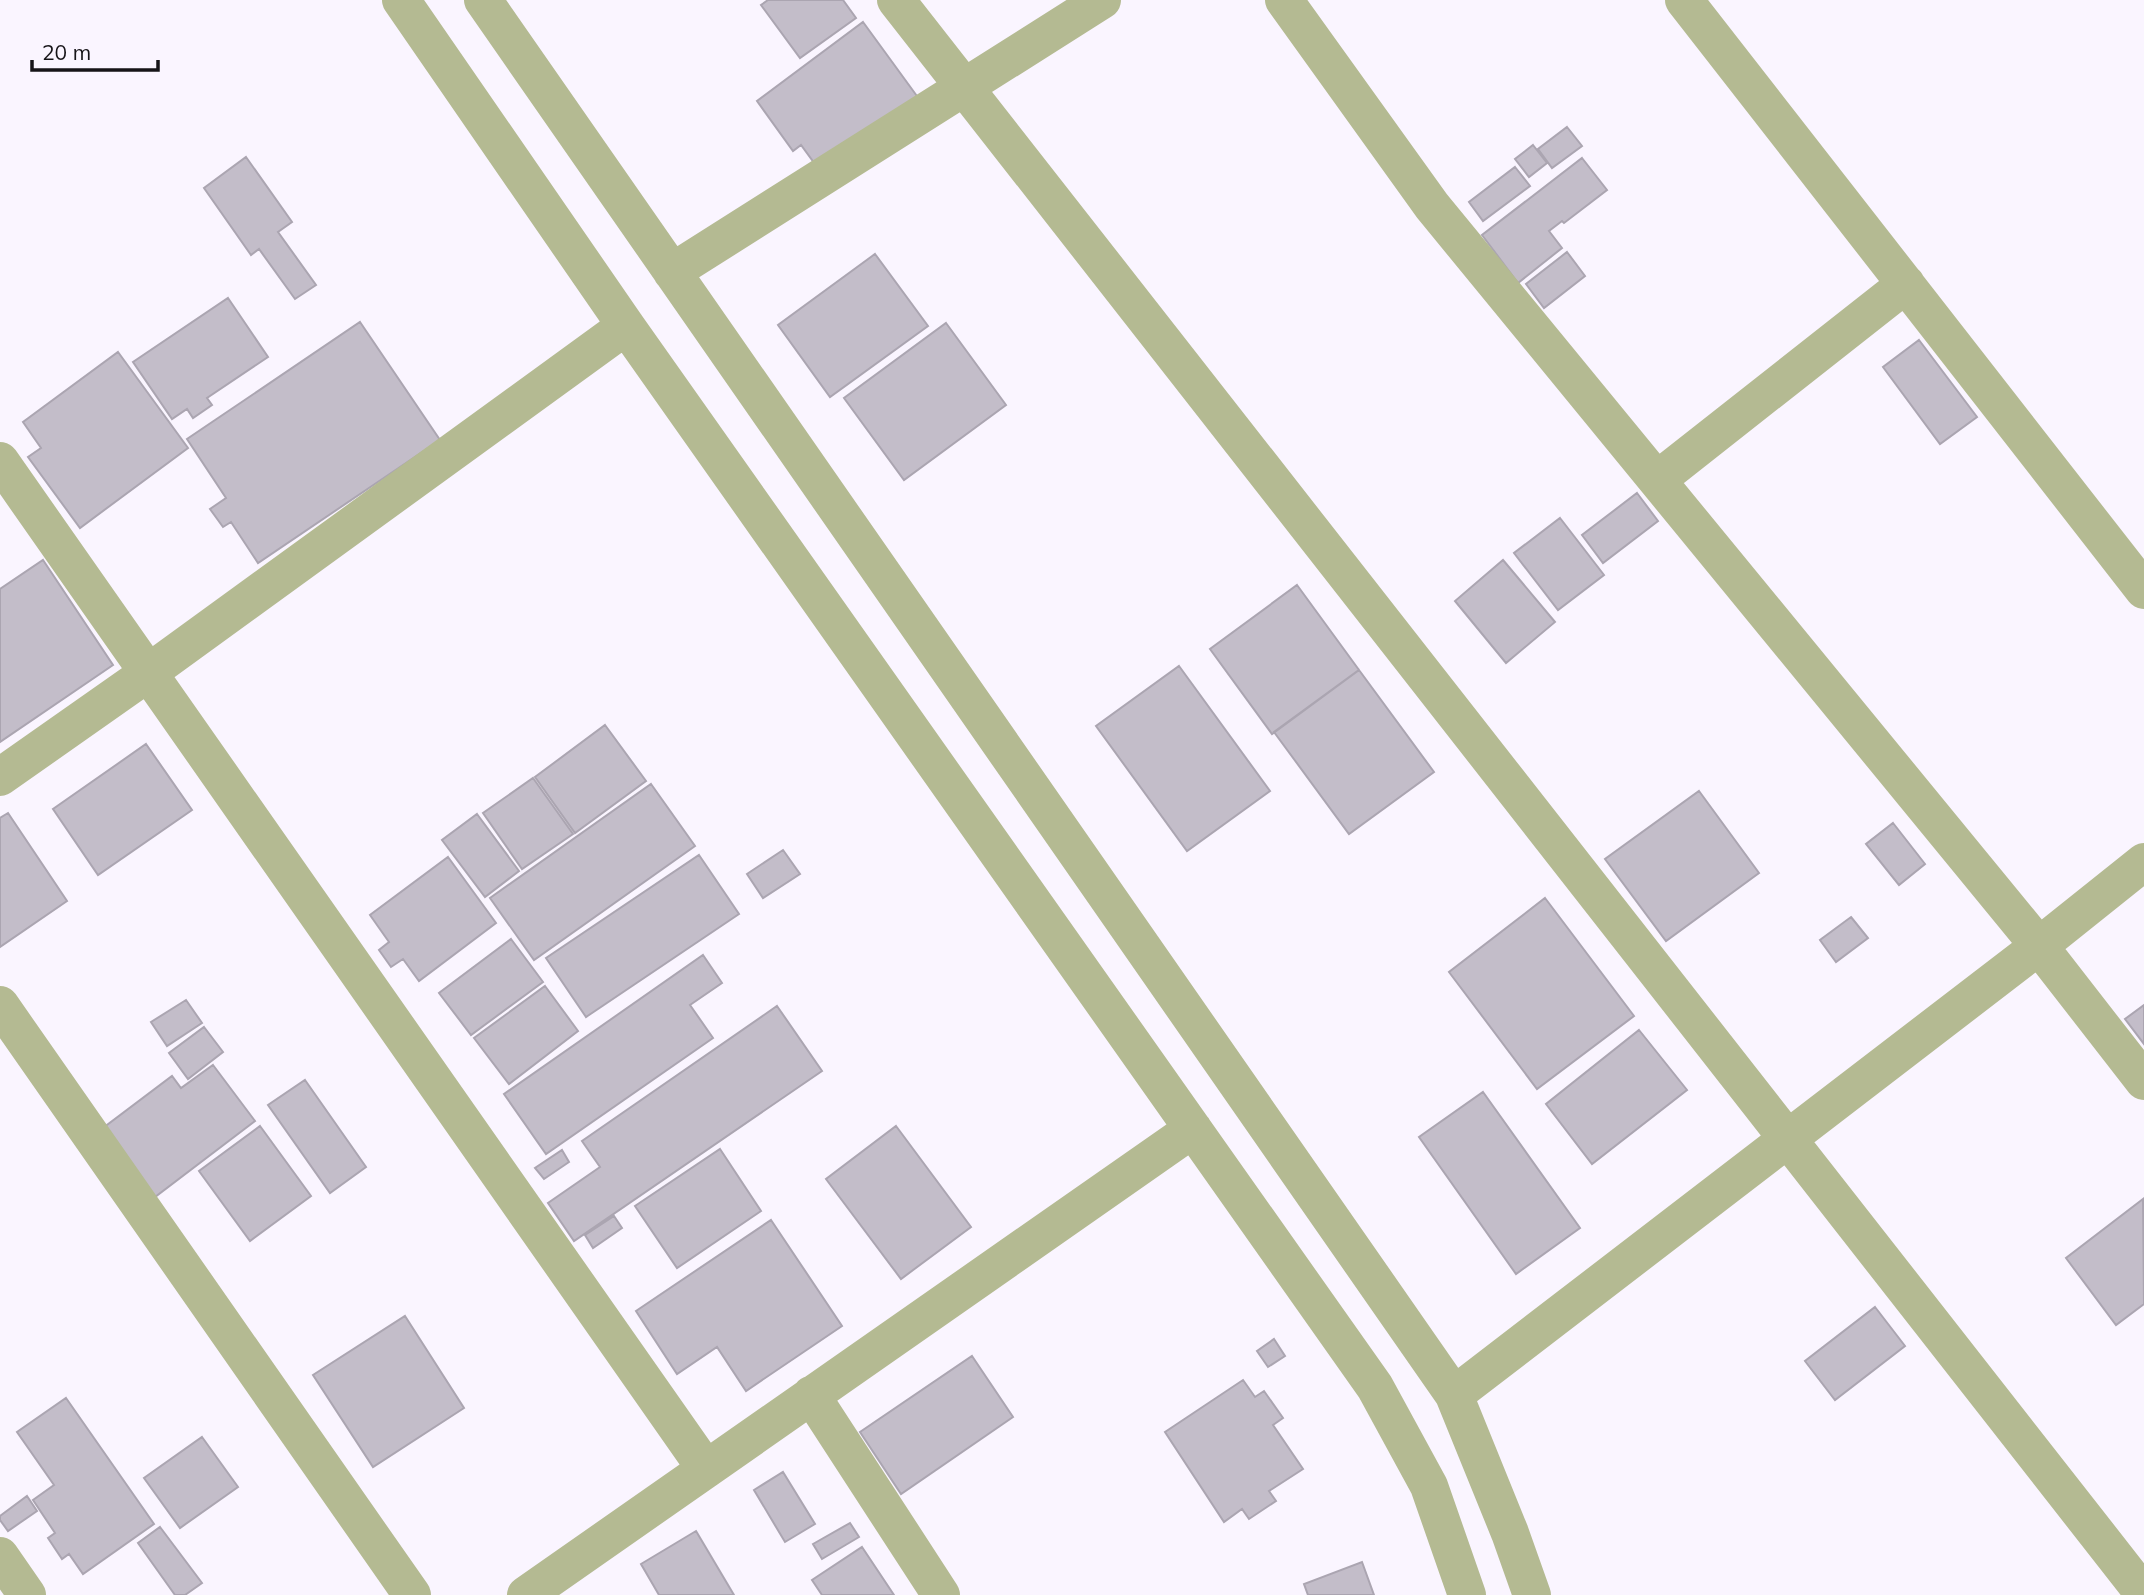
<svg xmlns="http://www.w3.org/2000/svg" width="2144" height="1595" viewBox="0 0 2144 1595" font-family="Mulish,sans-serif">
  <rect width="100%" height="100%" fill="#faf5ff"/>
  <path fill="#c3bdc9" stroke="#aba5b1" stroke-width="2" d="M768,0h75l13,18 -56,40 -39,-53z
    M863,22l59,81 -99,72 -22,-30 -8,6 -36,-50z
    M1567,127l15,19 -30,22 -14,-19z
    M1533,145l14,18 -18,14 -14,-18z
    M246,157l46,65 -14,10 38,53 -21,14 -36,-50 -8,6 -47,-67z
    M1582,158l25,32 -43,33 -2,-2 -13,10 13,17 -44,35 -36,-48z
    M1515,167l15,19 -47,35 -14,-19z
    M1567,252l18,24 -41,32 -18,-24z
    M875,254l53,72 -98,71 -52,-72z
    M228,298l40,59 -61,41 5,7 -19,13 -6,-9 -15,10 -39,-57z
    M360,322l80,118 -182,123 -27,-41 -8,5 -13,-18 16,-11 -39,-59z
    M946,323l60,82 -102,75 -60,-82z
    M1919,340l58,77 -37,27 -57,-77z
    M118,352l70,96 -108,80 -52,-71 13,-9 -18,-26z
    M1637,493l21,28 -55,42 -21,-28z
    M1560,518l44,57 -46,35 -44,-57z
    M43,560l70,105 -113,77v-153z
    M1503,560l52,62 -49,41 -51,-62z
    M1297,585l62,85 -87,64 -62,-85z
    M1179,666l91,125 -83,60 -91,-125z
    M1359,670l75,102 -85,62 -75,-102z
    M605,725l41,56 -71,52 -40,-56z
    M146,744l46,66 -94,65 -45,-66z
    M533,778l40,56 -51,35 -39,-56z
    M651,784l44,62 -161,114 -44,-62z
    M1699,791l60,82 -93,68 -61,-82z
    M8,813l59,88 -67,46v-129z
    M477,814l42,57 -34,26 -43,-57z
    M1893,823l32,41 -26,21 -33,-41z
    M783,850l17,24 -37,24 -16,-24z
    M699,855l40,59 -153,103 -40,-59z
    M448,857l48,66 -77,58 -16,-22 -12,8 -12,-17 10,-8 -19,-27z
    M1545,898l89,118 -97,73 -88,-117z
    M1851,917l17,21 -32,24 -16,-22z
    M511,939l32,43 -72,53 -32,-42z
    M703,955l19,28 -32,22 23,33 -167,116 -42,-60z
    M545,986l33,45 -69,53 -35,-46z
    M186,1000l16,23 -35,23 -16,-24z
    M2144,1005v39l-19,-25z
    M777,1006l45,65 -248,170 -26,-38 52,-36 -18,-26z
    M204,1027l19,25 -35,27 -19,-26z
    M1639,1030l48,60 -95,74 -46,-60z
    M213,1065l42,56 -100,76 -52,-69 69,-52 9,12z
    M305,1080l61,87 -36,26 -62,-88z
    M1483,1092l97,136 -64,46 -97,-137z
    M260,1126l51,70 -61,45 -51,-70z
    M896,1126l75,101 -70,52 -75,-100z
    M720,1149l41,62 -84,57 -42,-62z
    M562,1150l7,12 -25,17 -9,-11z
    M2143,1199l1,105 -28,21 -50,-67z
    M614,1216l8,12 -29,20 -8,-13z
    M771,1220l71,106 -96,65 -29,-44 -40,27 -41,-63z
    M1875,1307l30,39 -70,54 -30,-39z
    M405,1316l59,92 -91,59 -60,-92z
    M1274,1339l11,17 -17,11 -11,-16z
    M972,1356l41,61 -112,77 -41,-62z
    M1243,1380l12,17 9,-6 19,27 -10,7 30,44 -34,22 7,10 -27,18 -7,-10 -18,13 -59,-90z
    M66,1398l88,126 -71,50 -14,-20 -7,5 -14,-21 7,-5 -22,-33 21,-15 -37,-53z
    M202,1437l36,50 -58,41 -36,-50z
    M783,1472l32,52 -30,18 -31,-52z
    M27,1496l10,15 -29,20 -8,-11v-4z
    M850,1523l9,14 -37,22 -9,-15z
    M160,1527l42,56 -17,12h-10l-37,-52z
    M696,1531l38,64h-75l-18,-31z
    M862,1547l32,48h-72l-10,-15z
    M1362,1562l12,33h-66l-4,-11z"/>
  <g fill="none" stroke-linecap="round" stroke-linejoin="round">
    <path stroke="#b4ba92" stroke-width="38" d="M401,0l225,326 749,1061 54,99 38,109
      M483,0l971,1395 56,138 22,62
      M896,0l1248,1594
      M1284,0l148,206 607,740 105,135
      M1684,0l460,590
      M672,272l430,-272
      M0,461l706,1008
      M1657,480l249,-196
      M0,777l148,-104 478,-347
      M0,1005l412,590
      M811,1395l130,200
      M1454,1395l585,-449 105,-84
      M0,1556l27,39
      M526,1595l667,-466"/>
  </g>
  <path d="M32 60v10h126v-10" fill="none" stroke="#161418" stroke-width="3.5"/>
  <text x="42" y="60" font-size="21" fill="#161418" stroke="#faf5ff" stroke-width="5" paint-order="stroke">20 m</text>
</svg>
